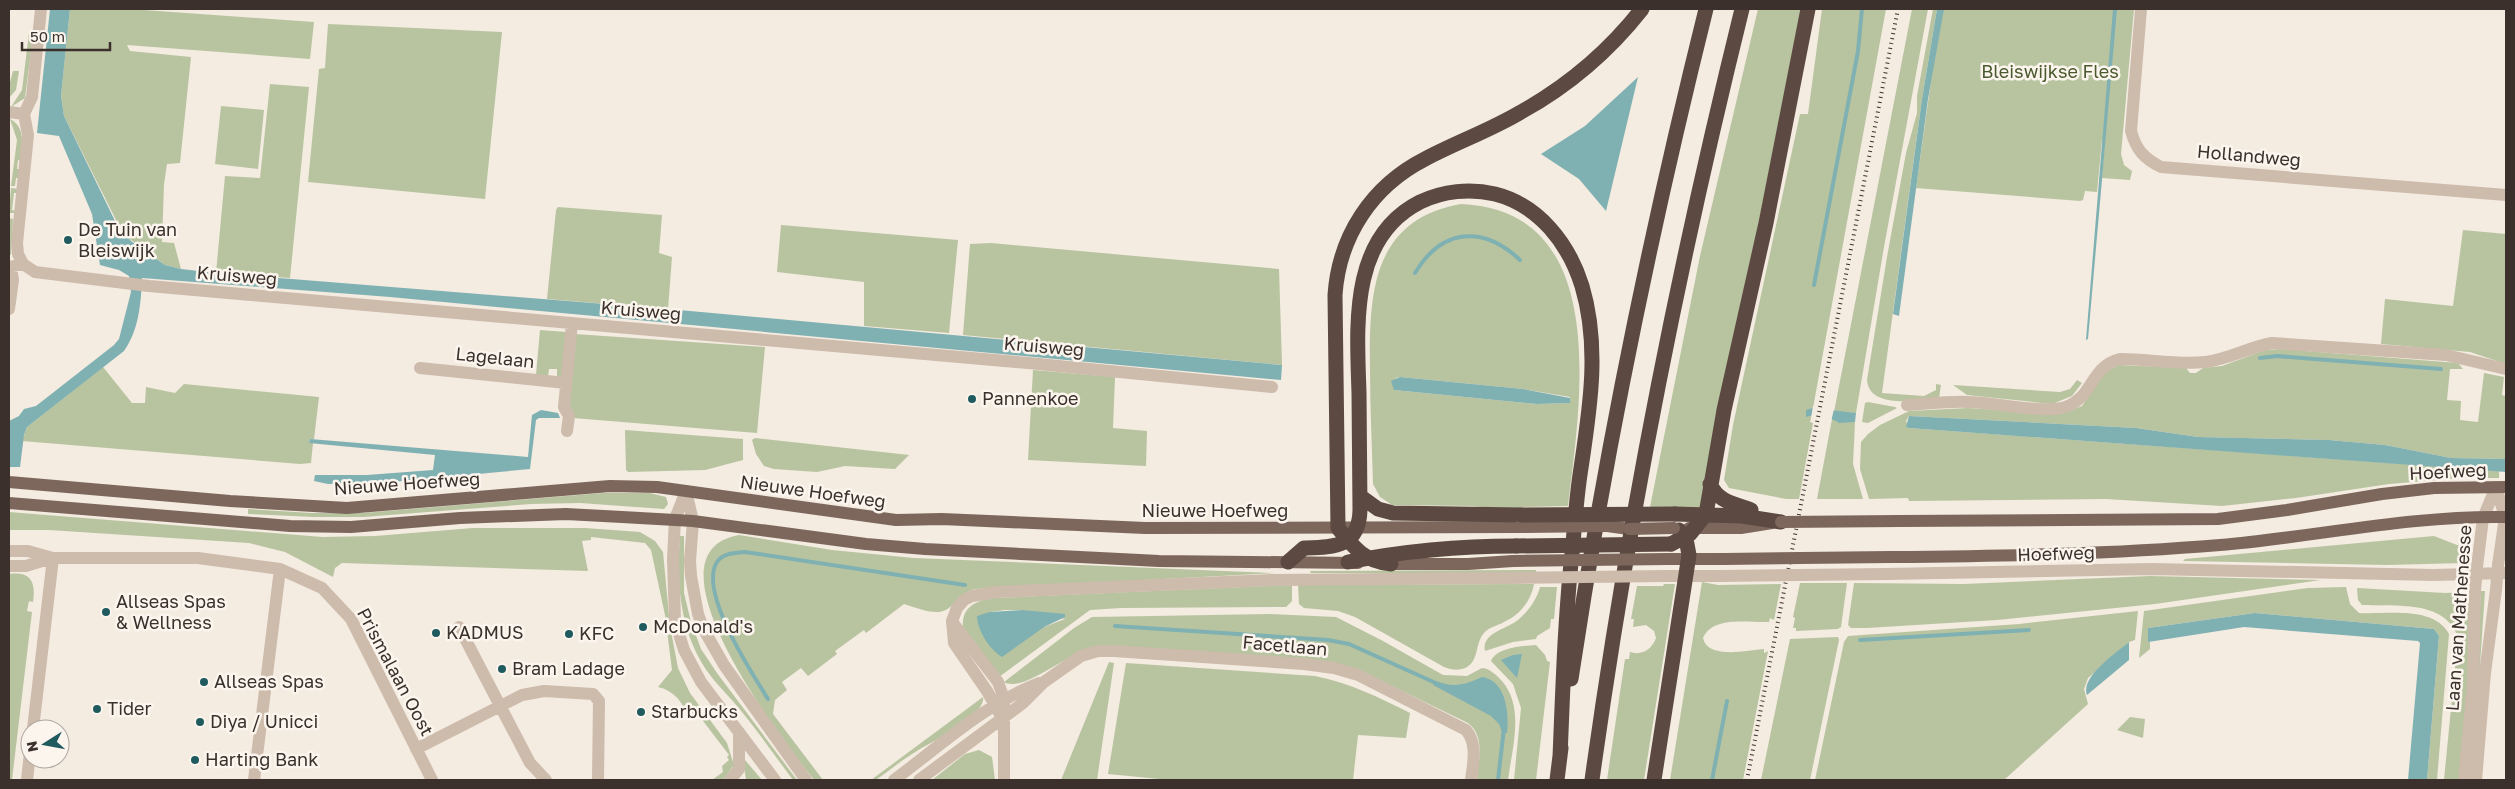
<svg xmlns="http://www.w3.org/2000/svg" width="2515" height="789" viewBox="0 0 2515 789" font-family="'Golos Text',sans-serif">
  <rect width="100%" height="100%" fill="#f4ebe1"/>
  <path fill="#b8c4a0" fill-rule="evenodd" d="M70,9h60l184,13 -4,37 -183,-14 3,6 61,6 -11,106 -13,1 -3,20 -2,58 12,1 7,26 -16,-4 -42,-31 -59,-118 -3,-20z
    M1758,9h43l-45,227 -39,175 -17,97 -50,-1 50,-251z
    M1822,9h64l-73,399 -5,8 4,-1 -2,7 3,1 -14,76h-13l-57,-11 -5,-8 9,-55 67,-311h8z
    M1912,9h16l-44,238 -28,166 -22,-1z
    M1933,9h4l-15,90 -40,294 42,3 12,-6v-6l5,1 -2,13c-19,2 -70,12 -72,-18l20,-123 19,-104 11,-40v-17z
    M1941,9h193l-13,145 3,11 8,6 -2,9 -28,-2 3,-37 -3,-1 -5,52 -12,-1 -2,9 -3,1 -164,-13z
    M328,24l174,8 -17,167 -177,-17 11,-113 6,-1z
    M29,33l4,3 -8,62 -14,9 11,-17z
    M13,71h6l-3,19 -7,8v-12z
    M270,84l39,3 -19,191 -74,-5 9,-97 35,2z
    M221,106l43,4 -6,59 -43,-5z
    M10,119c16,8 12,26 11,42l-3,-1 -1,9h3l-1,9h-3l-1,8h-4l6,-46z
    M11,188l7,1v4h-4l-2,17 4,1 -1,2h-6z
    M1461,204c152,6 119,201 107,302l-48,1 -1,4 -46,-5 -81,-1 -12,-8 -7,-13c-1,-38 -3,-76 -3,-114 -1,-75 1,-150 91,-166zM1400,377l123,12 47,8v6l-33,1 -143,-14 2,-12z
    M558,207l104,8 -3,38 13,4 -4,52 -121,-10 9,-89z
    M9,218l4,1 -2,36 -2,-1z
    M781,225l177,15 -9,93 -85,-7v-44l-87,-10z
    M2463,230l43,4v130l-36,-12 -89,-8 4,-45 68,7z
    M991,243l288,26 3,96 -319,-30 7,-91z
    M540,330l26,2 -4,46h-5v-9h-8l-1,8 -12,-2z
    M575,334l190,13 -8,86 -184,-15 -4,-12z
    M2280,349l178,14 5,6h-13l-3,31 14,1 -1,19 18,2 6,-49 20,4 -2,18 4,1v63l-55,-1 -66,-13 -56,-5 -131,-3 -62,-9 -227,-12 -3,5 3,7 590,43v7h-38l-72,6 -93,14 -74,8 -116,-7 -197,2 -1,-3 -39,1 -9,-30 1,-27 7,-8 12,-9 29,-14 59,-3 93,6 21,-8 22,-34 15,-7 67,3 4,5h6l7,-5 19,-2 43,-16z
    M103,367l29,36h13l1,-16 29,6 9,-9 135,13 -5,42h-4l-1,4h4l-2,20 -11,1 -278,-23 5,-14z
    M1033,370l82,7 -2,51 34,3 -1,35 -118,-6z
    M2077,380l5,3 -10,13 -20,8 -85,-9 -14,-10 107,7 10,-3z
    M1868,402l27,5 2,1 -29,15 -6,-1 3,-19z
    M1832,419l23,3 -2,42 10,35h-46z
    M625,430l118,9v21l-38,10 -77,2 -2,-2z
    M755,438l154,17 -14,14 -50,-3 -28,6 -43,-3 -10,-3 -8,-12 -4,-14z
    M602,493h48l16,4 2,7 -4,5 -84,-6 -49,1 -167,13h-50l-66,-3v-5l64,4h51z
    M9,512l314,25 52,-1 98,-8h112l55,4 15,9 8,11 7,74 8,42 12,25 37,50 7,22 -11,15h-11l11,-8 -1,-6 7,-6 -2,-3 2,-2 -32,-42 -9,6c-4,-16 -13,-28 -30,-32l14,-17 -7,-55 -14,-65 -6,-7 -54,-6v3l-9,1 6,30 -246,-8 -7,5 -2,9 -48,-25 -36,-9 -200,-13h-40z
    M739,535l93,15 82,8 361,15 -300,16c-15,3 -22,22 -36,23 -11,1 -25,-5 -35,-8l-38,29 -2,-3 -29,21 2,3 -29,22 -7,-8 -19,14 5,8 -12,10 -2,14 50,66h-9c-29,-37 -177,-227 -75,-245z
    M680,536h4v57l7,29 10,27 16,24 80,107h-4c-18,-24 -36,-50 -55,-73 -9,-11 -20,-21 -28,-32 -30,-40 -34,-91 -30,-139z
    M2434,536l28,11 3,8v8l-78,2 -204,-4 2,-2z
    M1536,570v3h-225l-1,-2z
    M9,574c22,-3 27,8 24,28l-4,-1 -2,10 5,1 -20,168h-3z
    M2150,576l171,4 -166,24 -158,16 -130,8h-16l-3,-3 6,-42 110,1z
    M1702,582l16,3 63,-1 -7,36 -4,-2 -1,4c-20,1 -56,-7 -66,16 5,22 45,12 61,11v4l4,-2 -25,129h-73z
    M1800,583h47l-6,44 -3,2 -42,2v-3h-3l2,-10 -2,-1z
    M1534,584c-3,17 -14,31 -30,38 -7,4 -15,5 -20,11 -9,10 -5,27 -17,34 -7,4 -16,3 -23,0l-89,-50 -17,-6 -34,-3 -5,-4 -1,-19z
    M1664,584h11l-31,196h-37l18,-121h4l1,-7c12,4 22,-3 26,-14l-2,-7 -8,-6 -13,2 1,-8h-3l6,-33h26z
    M1292,585v16l-6,6 -165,1 -31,2 -91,67 -36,-48c-2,-21 11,-28 30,-31zM1005,610h17l43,9 -21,8 -54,-15z
    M1540,587h17l-3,32h-3l-1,9 -13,8 -1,3 -23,3 -28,9c-4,-18 22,-22 33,-31 10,-8 19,-21 22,-33z
    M2346,587l4,17 9,9c27,2 74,-8 90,21l-12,146h-10l12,-144 -5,-7 -179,-16 -107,15v14h2v7l-11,9 5,-47 164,-23z
    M2357,588l88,5 21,-1 2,11 2,3 -1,80 -8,94h-17l14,-143c-14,-38 -62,-30 -96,-32l-4,-5z
    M2481,591h4l-5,74 -7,55z
    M2138,611l-3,29 -6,2 -41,36 -4,11 4,15 -84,76h-189l29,-138 4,-6 171,-12z
    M1270,614l66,3 47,24 60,34 24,1 15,-8c9,1 14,7 20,13 23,27 10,67 6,99h-31c1,-19 9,-43 -9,-57l-107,-52 -261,-25c-29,2 -75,48 -96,36l70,-54 18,-11z
    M1838,637l1,3 -29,140h-49l29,-141z
    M1536,645l9,10 2,6 3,1 -14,118h-22l7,-72 -8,-24 -22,-23c6,-14 32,-15 45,-16z
    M1109,662l5,1 -17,117h-36z
    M1126,663l189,13c35,7 63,21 95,37l-4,25 -48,-3 -5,45h-183l-62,-6z
    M983,697c3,19 -52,45 -66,54 -14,8 -27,19 -41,29h-5z
    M2130,717l15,2 -2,19 -26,-8z
    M979,750l13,7 3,23h-63l33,-26z
    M745,760l17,20h-16l-2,-14z"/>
  <path fill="#7fb0b2" d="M50,9h20l-9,87 3,20 52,107 15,18 34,24 16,4 35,4 452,36 614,56 -1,15 -891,-83 -248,-19c-1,25 -3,52 -18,73l-97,76 -3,8 -4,32h-11v-46l10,-5 5,-7 12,-3 78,-61 5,-6 12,-47 -2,-16 -10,-6 -19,-5 -8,-51 -33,-78 -22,-3z
    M1937,9h7l-16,90 -29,217 -6,-2 29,-215z
    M2113,9h4l-29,330 -2,1z
    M1638,77l-32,134 -27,-32 -38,-25 44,-28z
    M1400,377l123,12 47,9v5l-33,1 -143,-14 -3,-9z
    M1813,408l43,5 -1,9 -16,1c-8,-6 -26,-9 -33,-6v-7z
    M541,410l17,3 2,5h-21l-3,2 -6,49 -138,13 -64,2 -14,-3 1,-6h52l66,-5 2,-15 -126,-12 1,-4 218,18 4,-42z
    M1909,416l227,12 62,9 131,3 56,5 66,13 55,1v13l-597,-44 -3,-1z
    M1022,610l43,4v3l-21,10 -42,30c-12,-7 -25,-27 -25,-41l13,-4z
    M2255,613l179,16 5,7 -12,144h-19l12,-137 -2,-2 -174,-14 -96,15v-14z
    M2129,642v18l-42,35c-7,-18 29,-42 42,-53z
    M1522,654l-5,24 -16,-18 12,-5z
    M1482,677c25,4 27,37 25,56l-5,-1 -3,-8 -8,-8 -58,-31 3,-4c18,7 29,4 46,-4z"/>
  <path fill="#f4ebe1" d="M1813,406l21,3 -3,13 -20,-4z"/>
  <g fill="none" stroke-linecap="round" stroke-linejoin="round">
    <path stroke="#7fb0b2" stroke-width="4" d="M1415,273c27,-45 68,-48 105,-13
      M1814,285l44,-234 4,-42
      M2260,358l17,-2 164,13
      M1115,626l213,14 21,4 89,40
      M1860,640l169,-10
      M768,699c-16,-26 -70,-107 -51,-137 6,-9 18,-9 28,-10l220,33
      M1498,780l6,-52
      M1712,780l15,-79"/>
    <path stroke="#cdbbac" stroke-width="12" d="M2141,9l-10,122c5,18 12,27 30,36l345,28
      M9,112l15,2
      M23,264l-5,-10 -1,-11 11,-108 -4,-21 8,-17 9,-88
      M9,267l14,-3 12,8 114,14 879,77 244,24
      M9,309l4,-29 -2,-13
      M420,368l146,15
      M1907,405c20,-1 41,-4 62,-3 24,0 79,13 99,4 25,-10 23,-40 52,-47 28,0 58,6 85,3 24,-3 44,-15 67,-19l174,12 60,14
      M567,431l2,-15 -5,-9 8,-84
      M2496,487l9,30 -7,48
      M686,491l7,30 -3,40 1,15 7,38 6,16 20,35 82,115
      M686,491l-11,28 -2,40 2,62 9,29 17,32 74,98
      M9,551h19l25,7h145l82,11 42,19 29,31 81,161
      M9,566h17l26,-8
      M2477,567l6,-49 13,-31
      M1886,574l266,-5 282,6 72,-2
      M1665,576h55
      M953,623l45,59 6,17v81
      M459,627l71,136 16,17
      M1002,718l-15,-27 -33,-48 -2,-22 5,-13 7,-8 8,-4 24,-4 276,-12 238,-2
      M33,729l20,-171
      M416,749l106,-54 22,-4 49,3 6,7 -1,79
      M27,780l3,-27
      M254,780l26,-211
      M730,780l9,-11v-37
      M894,780c46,-34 91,-76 145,-97
      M919,780l104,-77 21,-21 37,-26 17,-5h16l190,13 30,4 24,7 108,55c12,14 7,34 5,50
      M2464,780l9,-95 2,-94
      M2476,780l9,-107 11,-83"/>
    <path stroke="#7d675c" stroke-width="12" d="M9,482l221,19 117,7 263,-22 47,1 239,33 46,-1 203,9 374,-1
      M9,503l281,23 61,1 109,-9 106,-4 56,3 71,4 173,23 59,5 234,12 199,2
      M1899,521l319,-2 69,-9 95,-16 52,-6 72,-1
      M1607,526l22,3
      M1689,528h52l31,-5
      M1891,557c110,-1 220,-3 329,-12 95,-8 191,-30 286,-28
      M1668,559h56
      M1383,564h85l45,-3"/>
    <path stroke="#5c4a42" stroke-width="15" d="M1710,484c9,19 24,19 41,26
      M1360,496l18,13 15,4 128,2
      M1675,514l67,2 39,6
      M1671,544l19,-10 16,-20 18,-104 42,-187 42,-214
      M1288,562l16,-14c31,-1 55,-1 56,-38 0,-39 -1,-78 -1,-117 -2,-67 -10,-155 61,-191 23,-11 50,-14 75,-8 44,11 74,50 87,92 18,60 8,122 -1,182 -4,25 -6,50 -8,76 -8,71 -10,142 -13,213
      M1348,562c56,-11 111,-16 168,-16
      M1391,564c-26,-2 -37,-16 -53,-36l-3,-233c4,-59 37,-109 90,-136 32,-17 66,-29 96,-47 47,-26 88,-61 121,-103
      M1571,679c34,-226 80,-449 135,-670
      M1557,780l4,-32
      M1592,780c36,-260 87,-516 150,-771
      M1654,780l35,-225 -2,-11 -8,-14"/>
    <path stroke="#3b302b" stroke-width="4" stroke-dasharray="1 4" stroke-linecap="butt" d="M1747,780l151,-771"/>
    <path stroke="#cdbbac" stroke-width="12" d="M1720,576l166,-2
      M1510,578l155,-2
      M2496,590l2,-25
      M2475,591l2,-24"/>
    <path stroke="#7d675c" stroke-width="12" d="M1781,522l118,-1
      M1519,527l88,-1
      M1629,529l45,-1
      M1724,559l167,-2
      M1513,561l155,-2"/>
    <path stroke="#5c4a42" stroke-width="15" d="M1521,515l154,-1
      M1516,546l155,-2"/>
  </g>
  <g fill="#1f5a5e" stroke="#fbf5ee" stroke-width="2">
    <circle cx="68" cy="240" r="5"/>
    <circle cx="972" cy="399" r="5"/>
    <circle cx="106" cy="612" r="5"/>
    <circle cx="643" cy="627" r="5"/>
    <circle cx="436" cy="633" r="5"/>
    <circle cx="569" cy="634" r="5"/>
    <circle cx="502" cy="669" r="5"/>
    <circle cx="204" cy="682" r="5"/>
    <circle cx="97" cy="709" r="5"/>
    <circle cx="641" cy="712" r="5"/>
    <circle cx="200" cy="722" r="5"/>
    <circle cx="195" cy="760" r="5"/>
  </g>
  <g text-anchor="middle" stroke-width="5" stroke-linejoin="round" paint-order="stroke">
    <g font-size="18" fill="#4a5a2e" stroke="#fbf5ee">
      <text x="2050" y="78">Bleiswijkse Fles</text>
    </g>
    <g font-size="18" fill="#3b302b" stroke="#fbf5ee">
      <text transform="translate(2249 156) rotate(5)" y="6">Hollandweg</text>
      <text transform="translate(237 276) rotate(5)" y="6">Kruisweg</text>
      <text transform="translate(641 311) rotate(5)" y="6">Kruisweg</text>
      <text transform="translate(1044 347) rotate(5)" y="6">Kruisweg</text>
      <text transform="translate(495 358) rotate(6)" y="6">Lagelaan</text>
      <text transform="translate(2448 472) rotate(-3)" y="6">Hoefweg</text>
      <text transform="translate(407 484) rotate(-4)" y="6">Nieuwe Hoefweg</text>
      <text transform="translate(813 492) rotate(8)" y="6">Nieuwe Hoefweg</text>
      <text x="1215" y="517">Nieuwe Hoefweg</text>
      <text transform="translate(2056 554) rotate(-2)" y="6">Hoefweg</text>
      <text transform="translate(2459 618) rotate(-86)" y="6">Laan van Mathenesse</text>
      <text transform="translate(1285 646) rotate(5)" y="6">Facetlaan</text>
      <text transform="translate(395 672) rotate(62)" y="6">Prismalaan Oost</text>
    </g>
    <g font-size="18" fill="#3b302b" stroke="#fbf5ee" text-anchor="start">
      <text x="78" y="236">De Tuin van<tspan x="78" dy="21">Bleiswijk</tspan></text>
      <text x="982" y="405">Pannenkoe</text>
      <text x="116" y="608">Allseas Spas<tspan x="116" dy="21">&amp; Wellness</tspan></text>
      <text x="653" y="633">McDonald's</text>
      <text x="446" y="639">KADMUS</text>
      <text x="579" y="640">KFC</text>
      <text x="512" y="675">Bram Ladage</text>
      <text x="214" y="688">Allseas Spas</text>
      <text x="107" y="715">Tider</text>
      <text x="651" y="718">Starbucks</text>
      <text x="210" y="728">Diya / Unicci</text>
      <text x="205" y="766">Harting Bank</text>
    </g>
  </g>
  <rect width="2515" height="789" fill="none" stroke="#3b302b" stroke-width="20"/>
  <g transform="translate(45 744) rotate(259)"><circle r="24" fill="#fbf5ee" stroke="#aea6a0"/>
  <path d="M0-4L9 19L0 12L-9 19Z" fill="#1f5a5e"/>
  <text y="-8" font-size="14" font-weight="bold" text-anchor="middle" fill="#3b302b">N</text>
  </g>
  <path d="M22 42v8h88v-8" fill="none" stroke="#3b302b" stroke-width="2.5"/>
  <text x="30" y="42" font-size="15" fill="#3b302b" stroke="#fbf5ee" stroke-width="4" paint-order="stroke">50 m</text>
</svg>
